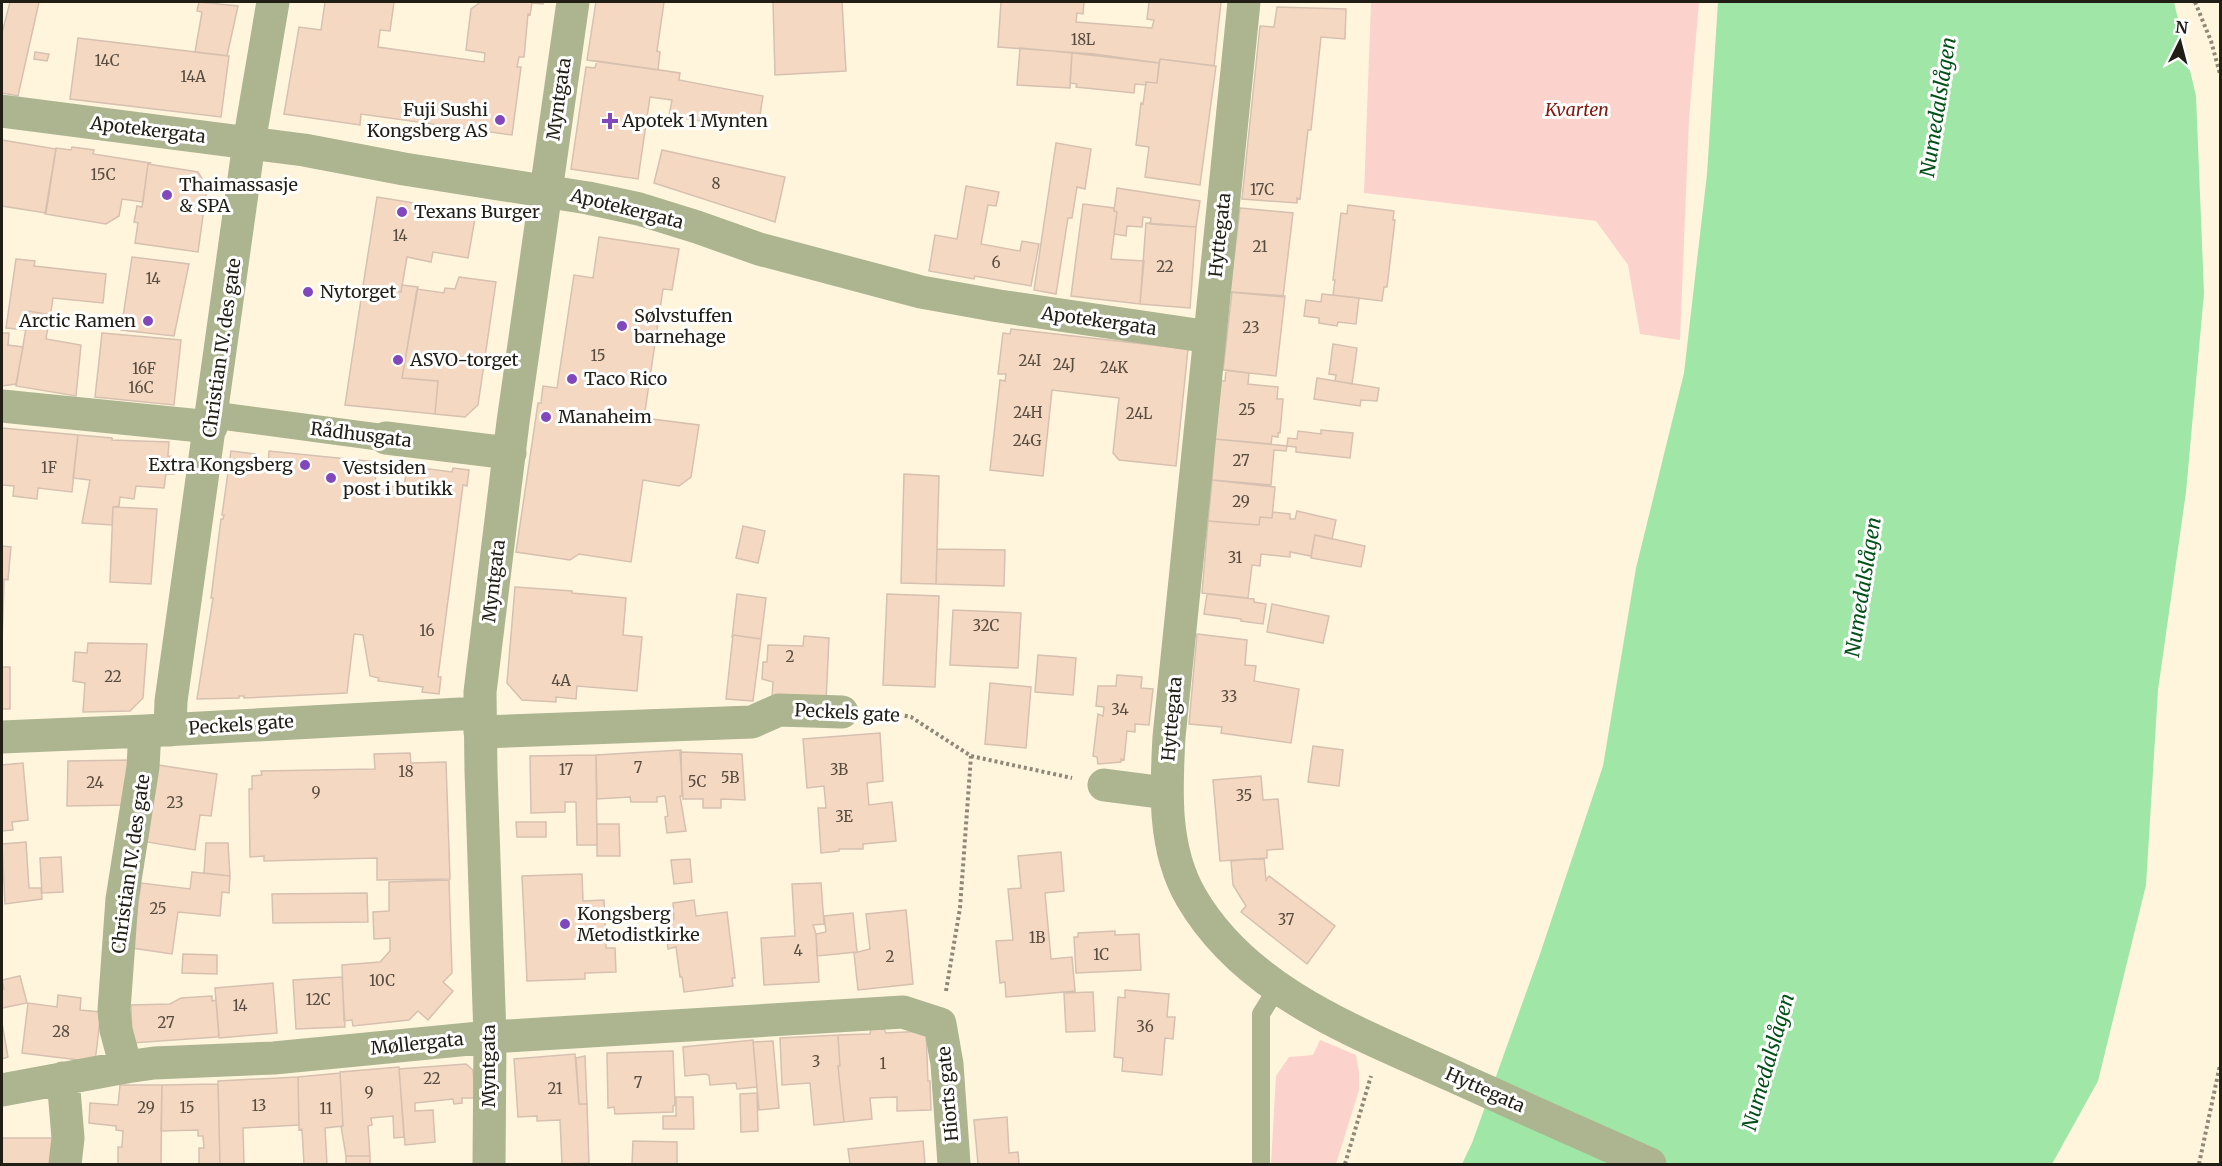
<svg xmlns="http://www.w3.org/2000/svg" width="2222" height="1166" viewBox="0 0 2222 1166" font-family="Merriweather,serif">
  <rect width="100%" height="100%" fill="#fff5dd"/>
  <path fill="#fbd3cc" d="M1371,2h328l-10,116 -9,222 -40,-6 -12,-69 -32,-44 -232,-28z
    M1320,1040l36,15 3,18v17l-23,74h-65l5,-88 13,-19 24,-2z"/>
  <path fill="#a0e6a6" d="M1718,2h456l22,94 8,197 -18,199 -28,198 -12,195 -48,196 -46,83h-590l10,-21 68,-189 63,-188 33,-198 48,-195 23,-199z"/>
  <path fill="#f5d8c1" stroke="#d6c0b0" stroke-width="1.5" d="M10,2h29l-21,94 -16,-3v-60z
    M199,2l39,4 -11,50 -32,-4 7,-40 -5,-1z
    M325,2h69l-4,29 -10,-1 -2,17 106,15 1,-9 -19,-3 5,-41 10,-7h63l-1,2 -11,-1 -2,12 -2,-1 -4,43h-5l-2,10h4l-9,68 -151,-21 -1,11 -76,-11 15,-87 22,3z
    M596,2h68l-7,49 3,1 -2,18 -71,-10z
    M773,2h69l4,69 -71,4z
    M1001,2h83l-1,12 -6,-1 -1,9 76,6 2,-8 -7,-1 2,-17h72l-7,64 -54,-7 -1,4 -65,-9 -96,-7z
    M1277,7l69,2 -1,30 -24,-2 -10,93h-3l-8,69 -3,-1v5l-55,-4 18,-173 14,1z
    M78,38l151,18 -8,61 -151,-18z
    M1020,48l52,5 -2,35 -53,-3z
    M35,52l14,2 -2,7 -13,-2z
    M1072,53l87,10 -2,20 -11,-1v3l-11,-1 -1,9 -58,-6 1,-3 -7,-1z
    M1160,59l56,7 -16,119 -55,-8 4,-30 -13,-2 5,-42 2,1 3,-22 11,1z
    M597,61l83,12 -1,7 84,16 -5,31 -44,-7 -1,3 -44,-7 3,-16 -22,-3 -12,82 -67,-10 15,-102 9,1z
    M2,140l54,9 -10,64 -44,-7z
    M1056,143l35,6 -6,40 -8,-2 -5,31h-4l-12,76 -22,-4z
    M72,147l22,3 -1,4 57,9 -2,1 -5,38 -21,-3 -3,17 -13,8 -61,-10 11,-66 15,2z
    M662,150l123,27 -10,45 -121,-39z
    M148,164l50,8 9,15 -9,65 -63,-9 3,-20 -4,-1 3,-16 5,1z
    M966,186l33,6 -3,14 -8,-1 -7,39 39,7 2,-10 17,3 -8,42 -56,-10 -1,3 -45,-8 6,-36 22,4z
    M1117,188l83,13 -4,26 -46,-3 1,-6 -8,-1 -1,10 -15,-1 -1,10 -12,-2 3,-22 -3,-1z
    M377,197l99,16 -8,45 -35,-6 -2,10 -24,-5 -6,35 -38,-6z
    M1083,204l31,4v3l3,1 -6,47 33,2 -4,43 -69,-8z
    M1348,205l46,6 -1,9h2l-8,67h-3l-2,14 -49,-6 2,-15h-2l8,-67 6,1z
    M1240,208l53,5 -10,84 -53,-5z
    M1146,223l50,4 -6,81 -50,-4z
    M599,237l80,12 -7,41 -9,-1 -19,129 55,7 -8,52 -12,9 -36,-6 -12,82 -52,-8 -9,6 -54,-8 22,-149h3l2,-17 14,2 17,-113 19,3z
    M132,257l57,7 -15,72 -53,-6z
    M16,259l19,2 -1,5 72,8 -3,29 -50,-5 -4,27 1,-10 -21,-4 -3,19 -20,-2z
    M459,277l37,5 -18,123 -13,12 -30,-3 3,-33 -36,-3 15,-89 27,4 1,-5 10,1z
    M402,285l16,2 -16,91 36,3 -3,33 -90,-9 18,-119 38,6z
    M1232,292l53,4 -9,80 -53,-6z
    M1322,294l37,4 -3,26 -18,-2 -1,4 -18,-3v-5l-15,-2 2,-16 15,2z
    M29,311l21,4 -4,24 35,6 -5,51 -60,-10z
    M1011,329l177,20 -12,117 -57,-6 -6,-7 6,-55 -67,-8 -9,86 -53,-6 10,-90 5,1 1,-7h-8l5,-41 7,1z
    M2,333h7l-1,12 15,2 -7,37 -14,2z
    M102,333l79,7 -7,65 -79,-8z
    M1333,344l24,4 -5,36 -17,-3 1,-6 -7,-1z
    M1226,370l23,3 -1,11 30,3 -1,12h6l-3,34h-2v4l-6,-1 -1,8 -56,-5 6,-58h4z
    M1317,378l62,10 -2,13 -16,-1 -1,6 -46,-7z
    M2,428l76,7 -6,57 -34,-4 -1,11 -24,-3 1,-10 -12,-1z
    M1321,430l32,3 -3,25 -54,-6v-5l-9,-1 1,-8 9,1 1,-8 23,3z
    M78,435l34,3v2l57,2 -1,14 7,1 -1,17h-8l-2,14 -28,-2 -2,13 -14,-2 -1,9 -6,1 -1,18 -30,-2 8,-43 -17,-2z
    M1215,439l72,7 -1,5 -12,-1 -3,35 -59,-5z
    M231,451l24,3 2,10 11,2 1,-15 108,11 -2,22 29,4 3,-22 45,6 1,-4 16,2 -2,16 -4,-1 -25,192h3l-2,17 -17,-2 1,-5 -45,-6 1,-3 -9,-2 -7,-41 -9,-1 -7,59 -103,5v-2h-5v2l-42,1 16,-101h-2l10,-79h2l1,-4h-2z
    M904,474l35,2 -3,108 -35,-1z
    M1212,480l63,7 -3,31 -12,-1 -1,8 -51,-4z
    M113,507l44,2 -6,75 -41,-2z
    M1297,511l39,9 -4,19 -17,-4 -4,21 -21,-4v5l-29,-3 -1,12 -8,-1 -4,33 -46,-5 6,-72 51,4 1,-8 12,1 1,-6 17,2v5h5z
    M743,526l22,5 -7,32 -22,-5z
    M1315,535l50,11 -4,21 -50,-9z
    M2,546l9,1 -3,33 -6,-1z
    M937,549l68,1 -1,36 -68,-2z
    M2,581h2l-2,64z
    M515,587l57,4v2l54,5 -3,37 19,2 -5,54 -60,-5 -1,13 -20,-2v5l-34,-2 -15,-17z
    M737,594l29,4 -5,41 -28,-4 -1,3z
    M887,594l52,2 -4,91 -52,-2z
    M1207,594l47,5v3l12,2 -3,20 -22,-3v-2l-37,-5z
    M1272,604l57,12 -6,27 -56,-11z
    M953,610l68,3 -3,55 -68,-3z
    M1197,634l50,6 -2,25 11,1 -2,15 45,8 -8,54 -70,-10 1,-6 -33,-3z
    M733,635l28,4 -8,62 -27,-2z
    M804,636l25,2 -3,63 -54,-3 1,-16 -11,-3 1,-17h4l1,-17 35,1z
    M88,643l59,1 -4,54 -13,13 -47,1 2,-29 -12,-2 2,-29 12,1z
    M1038,655l38,3 -3,37 -38,-3z
    M2,667h8v42h-8z
    M1117,675l25,2 -1,11 12,1 -4,36 -14,-1v8l-8,-1 -3,29 -3,-1v3l-23,2 -1,-7 -4,-1 5,-42 5,2 1,-9 -8,-1 2,-20h18z
    M990,683l41,4 -5,61 -41,-4z
    M880,733l3,48 -16,2 2,22 23,-3 4,39 -33,3v5h-24v2l-18,2 -3,-45h8l-2,-22 -17,2 -4,-49z
    M1313,746l30,4 -4,36 -31,-4z
    M681,750l1,46h-2l6,35 -19,2 -2,-16 3,-1 -3,-20 -8,1v5h-26l-1,-5 -33,2 -1,-44z
    M680,752l62,2 3,46 -24,-1v9h-18v-9h-20z
    M410,753l1,10 35,-1 4,117 -73,1v-22l-113,3v-5l-14,1 -1,-68h3v-13l10,-1 -1,-4 114,-2 -1,-15z
    M596,755l1,90h-20l-1,-43h-11v10l-34,1 -1,-57z
    M132,760l-4,45 -61,1 1,-45z
    M23,763l5,57 -16,2 1,8 -11,1v-66z
    M158,765l59,9 -6,42 -11,-1 -5,35 -48,-8z
    M1261,776l2,24 15,-1 5,50 -16,1v8l-47,3 -7,-81z
    M516,822h30v15h-29z
    M597,824h22l1,32h-23z
    M26,842l3,46h12l1,11 -37,5 -3,-60z
    M206,843h22l2,33 -26,-3z
    M1061,852l3,39 -19,2 6,66 21,-2 3,34 -69,6 -1,-15 -5,1 -4,-42 17,-1 -5,-51 13,-1 -3,-32z
    M61,857l2,35 -21,1 -2,-35z
    M1264,858l2,22 3,-4 66,50 -28,38 -66,-52 5,-6 -13,-21 -2,-24z
    M690,859l2,23 -18,2 -3,-24z
    M192,872l38,4 -1,17 -7,-1 -2,24 -42,-4 -6,42 -40,-6 9,-65 49,6z
    M582,874l1,27 21,-1 2,48h9l1,24 -31,1v6l-58,2 -5,-105z
    M449,880l3,93 -9,9 10,9 -25,29 -10,-9 -9,9 -56,6 -1,-6 -8,1 -2,-56 38,-3 10,-11v-13l-16,1 -1,-27 16,-1v-29z
    M821,883l3,41 -11,1 3,9 3,48 -55,3 -3,-47 34,-2 -3,-52z
    M367,893l1,29 -95,1 -1,-29z
    M694,900l2,16 31,-4 8,66h-3l1,8 -49,6 -2,-15h-2l-4,-30 -8,2 -3,-27 8,-1 1,-3 -1,-15z
    M906,910l7,74 -55,6 -4,-37 16,-4 -4,-35z
    M853,913l4,39 -40,4 -1,-22 10,-2 -2,-16z
    M1115,931v4l24,-1 2,36 -65,3 -2,-36h4v-4z
    M183,954l34,1v19l-35,-1z
    M20,976l7,27 -25,5v-18l2,-1 -2,-9z
    M342,977l3,50 -49,2 -3,-49z
    M273,983l4,50 -58,5 -4,-50z
    M1125,990l44,4 -2,23h8l-2,22 -8,-1 -3,37 -40,-4 1,-13 -9,-1 4,-60 7,1z
    M1093,992l2,39 -29,1 -2,-39z
    M58,995l23,3 -1,12 21,2 -6,50 -73,-9 6,-50 29,4z
    M212,996v5l4,-1 3,35 -2,2 -85,6 -1,-38 39,-1 11,-6z
    M2,1023l6,34 -6,2z
    M871,1029h13l2,4 40,-2 2,50h2l1,29 -34,1v-14l-27,1 2,21 -28,3 -6,-56h2l-2,-31 32,-1z
    M838,1035l2,31h-2l6,56 -30,3 -4,-42 -28,2 -2,-47z
    M753,1040l4,47 -20,2 -1,-6 -26,2 -1,-9 -3,-2 -21,2 -2,-29z
    M773,1041l6,67 -20,2 -6,-68z
    M673,1051l2,54 -2,1v6l-58,2 -1,-7 -6,1 -1,-55z
    M575,1054l4,50h8l2,59 -27,1 -2,-44 -23,1v-5l-19,1 -4,-58z
    M585,1056l2,48h-8l-3,-46z
    M466,1064l7,6 2,28h-13v5l-8,1 -1,-5 -38,4v8l18,-1 2,32 -30,3 -6,-76z
    M399,1067l5,70 -10,1 -1,-22 -22,2 1,7 -4,1 2,30h-24l-5,-30h2l-3,-54z
    M340,1073l3,53 -18,2 2,36h-23l-2,-35 -3,1 -1,-53z
    M298,1077l1,48 -56,3 1,36h-24l-2,-83z
    M218,1084l2,80h-21v-16h5l-1,-12h-5v-6l-37,1 1,-46z
    M120,1085h42l-1,79h-43v-17h4l1,-16 -7,-1v-4l-27,-3 1,-20 28,2z
    M757,1093l1,38 -17,1 -1,-38z
    M676,1097h17l1,32h-31v-13h13z
    M1007,1117l2,36 9,-1 1,12h-41l-4,-44z
    M2,1138h56l-1,26h-55z
    M633,1141l44,1v22h-45z
    M923,1141l2,23h-75l-2,-15z
    M346,1156h24v8h-24z"/>
  <g fill="none" stroke-linecap="round" stroke-linejoin="round">
    <path stroke="#8e8877" stroke-width="4" stroke-dasharray="3 3" stroke-linecap="butt" d="M2195,2l16,39 9,33
      M875,713h16l20,4 60,39 101,22
      M946,991l14,-83 11,-152
      M1345,1164l26,-88
      M2199,1164l21,-99"/>
    <path stroke="#acb490" stroke-width="18" d="M1261,1164v-150l16,-26"/>
    <path stroke="#acb490" stroke-width="27" d="M213,415l173,23"/>
    <path stroke="#acb490" stroke-width="33" d="M1244,2l-75,735c-3,53 -6,112 22,160 55,95 165,135 260,178 66,30 133,60 199,89
      M2,111l302,39 100,19 184,29 51,11 58,18 62,22 162,43 78,14 211,31
      M2,406l209,21
      M386,438l124,15
      M170,730l1,-29 78,-558 24,-141
      M480,732l272,-10 27,-12 63,2
      M2,737l143,-6 334,-18
      M1104,785l62,8
      M126,1067l-10,-37 -2,-20 8,-111 21,-132 2,-36
      M63,1078l5,60 -3,26
      M2,1090l124,-23 28,-4 120,-5 216,-21 413,-25 37,12 7,40 7,100
      M489,1164l1,-127 -9,-266 -1,-79 33,-270 60,-420"/>
  </g>
  <g fill="#8148be" stroke="#fff" stroke-width="2">
    <circle cx="500" cy="120" r="6"/>
    <path d="M607 112h6v6h6v6h-6v6h-6v-6h-6v-6h6z"/>
    <circle cx="167" cy="195" r="6"/>
    <circle cx="402" cy="212" r="6"/>
    <circle cx="308" cy="292" r="6"/>
    <circle cx="148" cy="321" r="6"/>
    <circle cx="622" cy="326" r="6"/>
    <circle cx="398" cy="360" r="6"/>
    <circle cx="572" cy="379" r="6"/>
    <circle cx="546" cy="417" r="6"/>
    <circle cx="305" cy="465" r="6"/>
    <circle cx="331" cy="478" r="6"/>
    <circle cx="565" cy="924" r="6"/>
  </g>
  <g text-anchor="middle" stroke-width="6" stroke-linejoin="round" paint-order="stroke">
    <g font-size="15" fill="#564c40">
      <text x="1083" y="45">18L</text>
      <text x="107" y="66">14C</text>
      <text x="193" y="82">14A</text>
      <text x="103" y="180">15C</text>
      <text x="716" y="189">8</text>
      <text x="1262" y="195">17C</text>
      <text x="400" y="241">14</text>
      <text x="1260" y="252">21</text>
      <text x="996" y="268">6</text>
      <text x="1165" y="272">22</text>
      <text x="153" y="284">14</text>
      <text x="1251" y="333">23</text>
      <text x="598" y="361">15</text>
      <text x="1030" y="366">24I</text>
      <text x="1064" y="370">24J</text>
      <text x="1114" y="373">24K</text>
      <text x="144" y="374">16F</text>
      <text x="141" y="393">16C</text>
      <text x="1247" y="415">25</text>
      <text x="1028" y="418">24H</text>
      <text x="1139" y="419">24L</text>
      <text x="1027" y="446">24G</text>
      <text x="1241" y="466">27</text>
      <text x="49" y="473">1F</text>
      <text x="1241" y="507">29</text>
      <text x="1235" y="563">31</text>
      <text x="986" y="631">32C</text>
      <text x="427" y="636">16</text>
      <text x="790" y="662">2</text>
      <text x="113" y="682">22</text>
      <text x="561" y="686">4A</text>
      <text x="1229" y="702">33</text>
      <text x="1120" y="715">34</text>
      <text x="638" y="773">7</text>
      <text x="566" y="775">17</text>
      <text x="839" y="775">3B</text>
      <text x="406" y="777">18</text>
      <text x="730" y="783">5B</text>
      <text x="697" y="787">5C</text>
      <text x="95" y="788">24</text>
      <text x="316" y="798">9</text>
      <text x="1244" y="801">35</text>
      <text x="175" y="808">23</text>
      <text x="844" y="822">3E</text>
      <text x="158" y="914">25</text>
      <text x="1286" y="925">37</text>
      <text x="1037" y="943">1B</text>
      <text x="798" y="956">4</text>
      <text x="1101" y="960">1C</text>
      <text x="890" y="962">2</text>
      <text x="382" y="986">10C</text>
      <text x="318" y="1005">12C</text>
      <text x="240" y="1011">14</text>
      <text x="166" y="1028">27</text>
      <text x="1145" y="1032">36</text>
      <text x="61" y="1037">28</text>
      <text x="816" y="1067">3</text>
      <text x="883" y="1069">1</text>
      <text x="432" y="1084">22</text>
      <text x="638" y="1088">7</text>
      <text x="555" y="1094">21</text>
      <text x="369" y="1098">9</text>
      <text x="259" y="1111">13</text>
      <text x="146" y="1113">29</text>
      <text x="187" y="1113">15</text>
      <text x="326" y="1114">11</text>
    </g>
    <g font-size="18" fill="#211e15" stroke="#fff">
      <text transform="translate(559 99) rotate(-82)" y="6">Myntgata</text>
      <text transform="translate(148 130) rotate(7)" y="6">Apotekergata</text>
      <text transform="translate(627 209) rotate(14)" y="6">Apotekergata</text>
      <text transform="translate(1220 235) rotate(-84)" y="6">Hyttegata</text>
      <text transform="translate(1099 321) rotate(8)" y="6">Apotekergata</text>
      <text transform="translate(222 348) rotate(-82)" y="6">Christian IV. des gate</text>
      <text transform="translate(361 435) rotate(7)" y="6">Rådhusgata</text>
      <text transform="translate(494 581) rotate(-83)" y="6">Myntgata</text>
      <text transform="translate(847 713) rotate(3)" y="6">Peckels gate</text>
      <text transform="translate(1172 719) rotate(-85)" y="6">Hyttegata</text>
      <text transform="translate(241 725) rotate(-4)" y="6">Peckels gate</text>
      <text transform="translate(131 864) rotate(-82)" y="6">Christian IV. des gate</text>
      <text transform="translate(417 1044) rotate(-6)" y="6">Møllergata</text>
      <text transform="translate(489 1066) rotate(-90)" y="6">Myntgata</text>
      <text transform="translate(1485 1090) rotate(24)" y="6">Hyttegata</text>
      <text transform="translate(948 1094) rotate(-95)" y="6">Hiorts gate</text>
    </g>
    <g font-size="18" fill="#211e15" stroke="#fff" text-anchor="start">
      <text x="488" y="116" text-anchor="end">Fuji Sushi<tspan x="488" dy="21">Kongsberg AS</tspan></text>
      <text x="622" y="127">Apotek 1 Mynten</text>
      <text x="179" y="191">Thaimassasje<tspan x="179" dy="21">&amp; SPA</tspan></text>
      <text x="414" y="218">Texans Burger</text>
      <text x="320" y="298">Nytorget</text>
      <text x="634" y="322">Sølvstuffen<tspan x="634" dy="21">barnehage</tspan></text>
      <text x="136" y="327" text-anchor="end">Arctic Ramen</text>
      <text x="410" y="366">ASVO-torget</text>
      <text x="584" y="385">Taco Rico</text>
      <text x="558" y="423">Manaheim</text>
      <text x="293" y="471" text-anchor="end">Extra Kongsberg</text>
      <text x="343" y="474">Vestsiden<tspan x="343" dy="21">post i butikk</tspan></text>
      <text x="577" y="920">Kongsberg<tspan x="577" dy="21">Metodistkirke</tspan></text>
    </g>
    <g font-size="18" font-style="italic" fill="#82190e" stroke="#fff">
      <text x="1577" y="116">Kvarten</text>
    </g>
    <g font-size="20" font-style="italic" fill="#005017" stroke="#fff">
      <text transform="translate(1938 107) rotate(-81)" y="7">Numedalslågen</text>
      <text transform="translate(1863 587) rotate(-81)" y="7">Numedalslågen</text>
      <text transform="translate(1768 1062) rotate(-74)" y="7">Numedalslågen</text>
    </g>
  </g>
  <rect width="2222" height="1166" fill="none" stroke="#211e15" stroke-width="6"/>
  <g transform="translate(2180 42) rotate(6)" stroke="#ffffff" stroke-width="4.5" paint-order="stroke">
  <path d="M0-4.5L10 22L0 15L-10 22Z" fill="#211e15"/>
  <text y="-9" font-size="16" font-weight="bold" text-anchor="middle" fill="#211e15">N</text>
  </g>
</svg>
